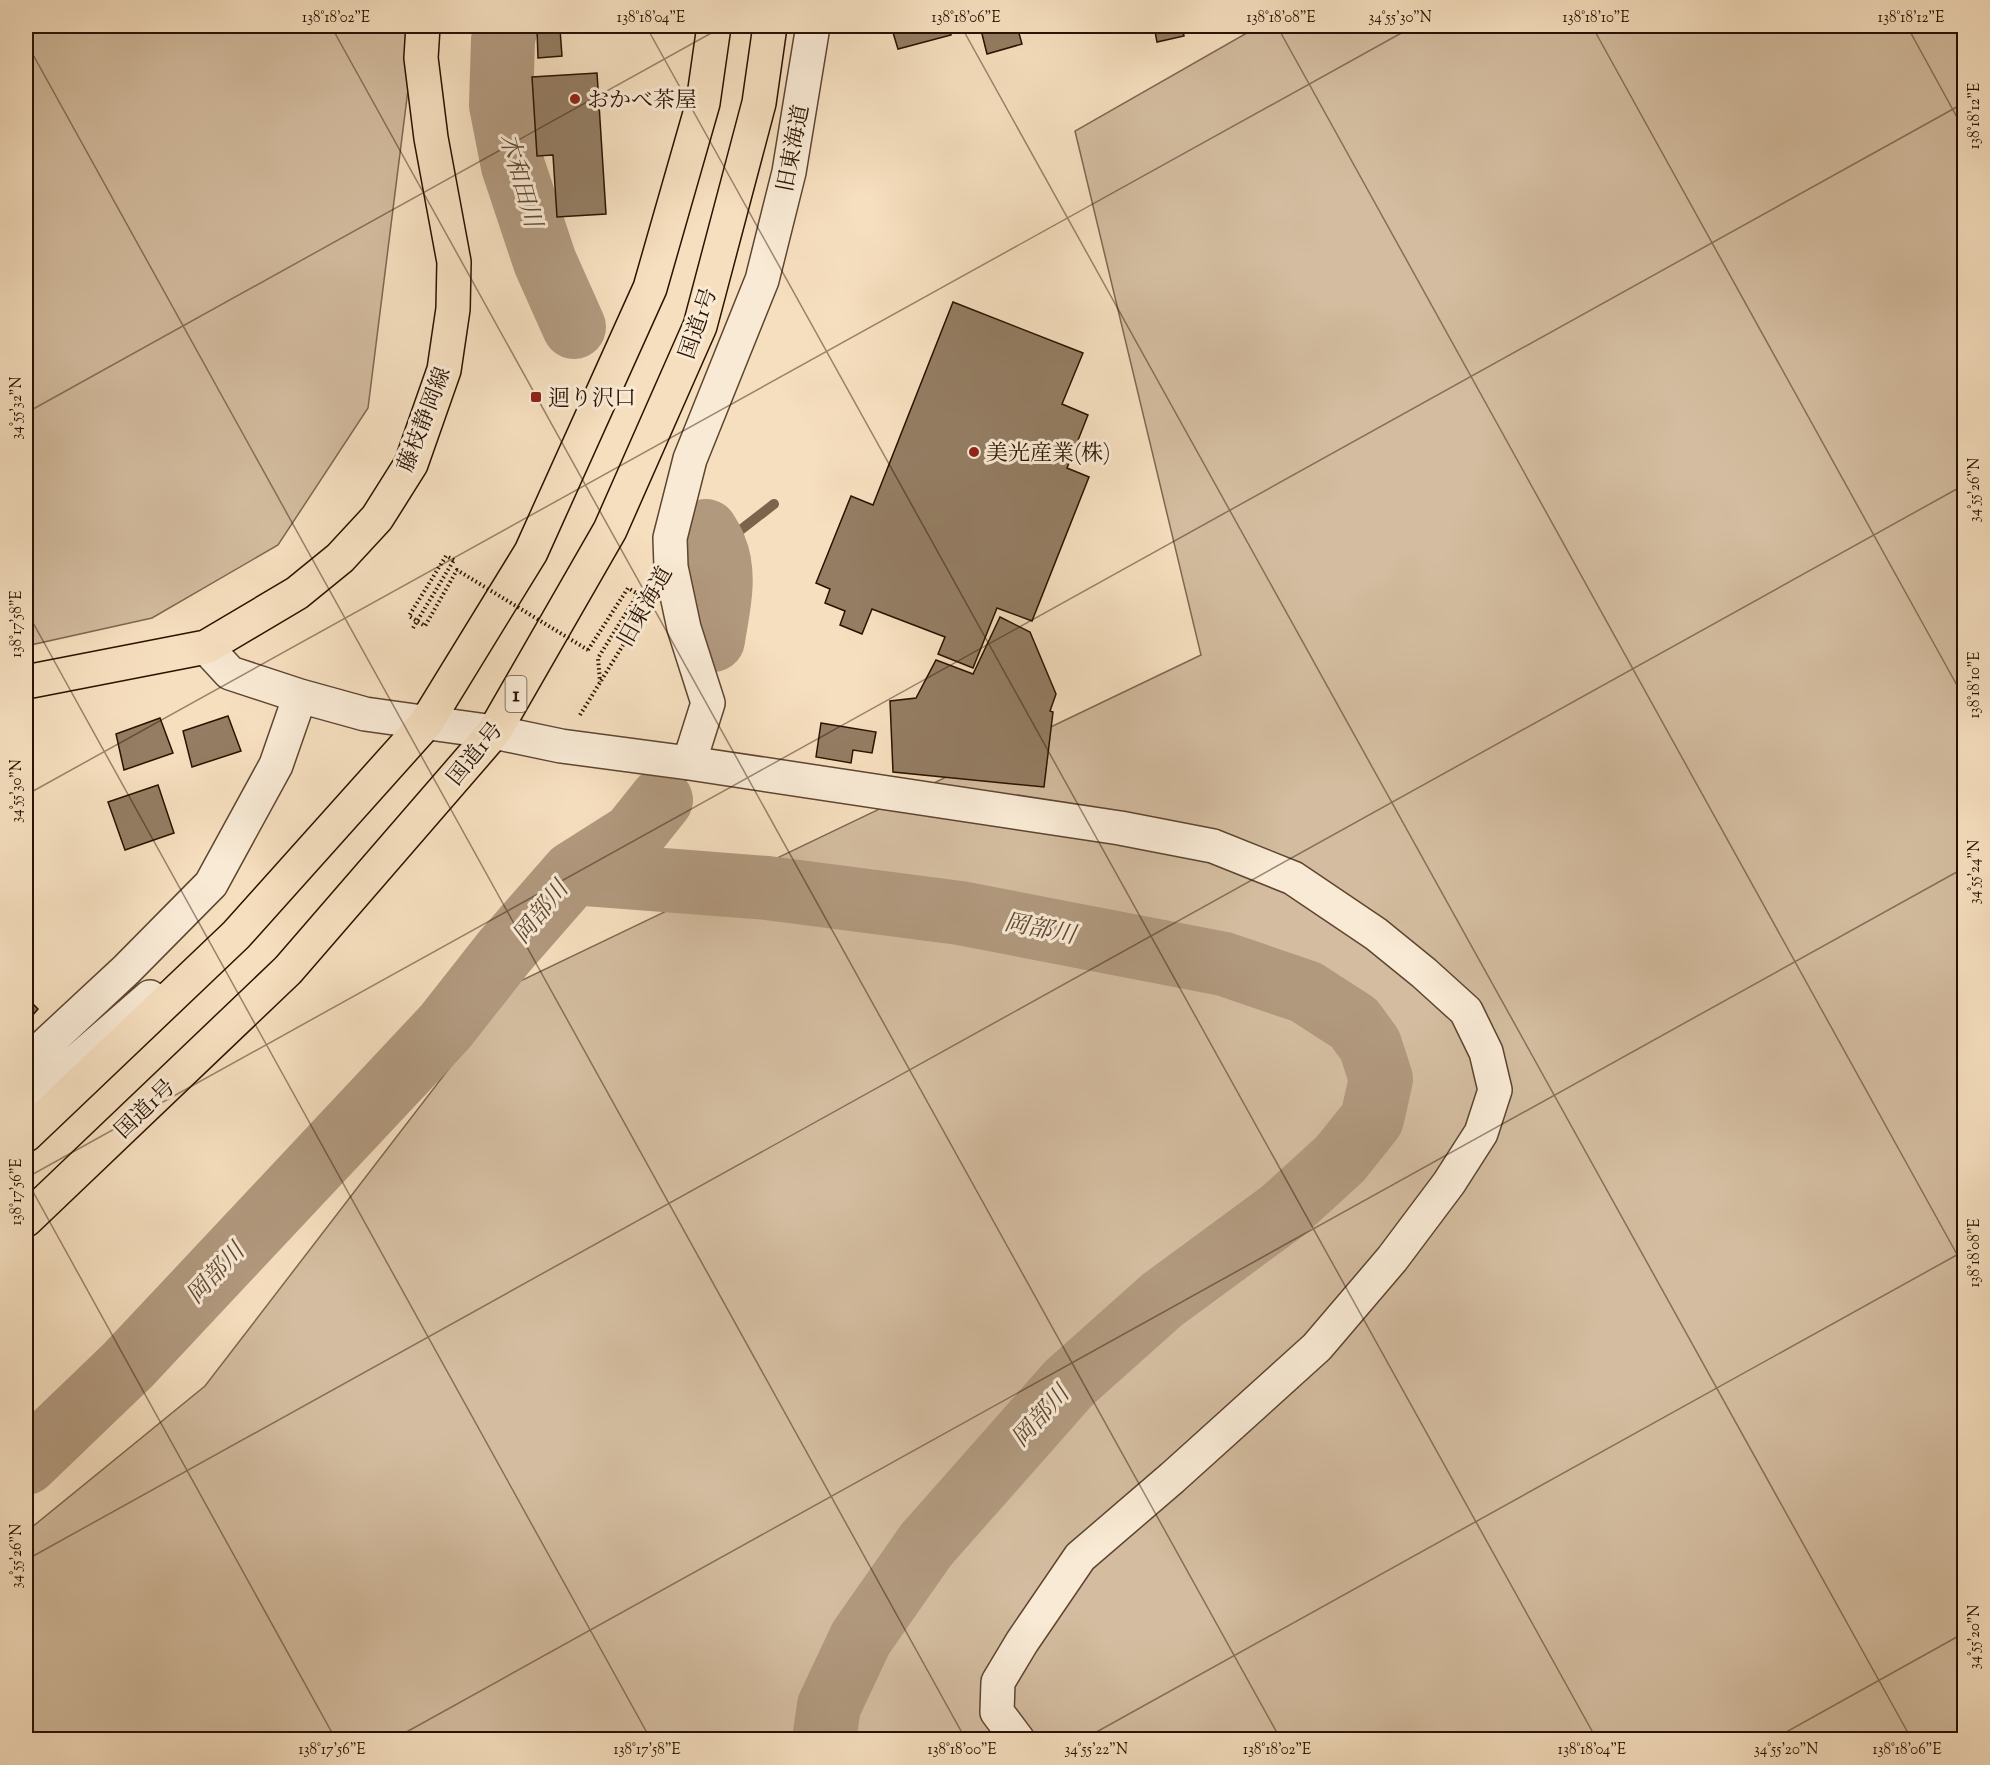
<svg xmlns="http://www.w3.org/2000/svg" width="1990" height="1765" viewBox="0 0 1990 1765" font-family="'Sorts Mill Goudy','Noto Serif JP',serif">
  <rect width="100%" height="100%" fill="#f6dfbf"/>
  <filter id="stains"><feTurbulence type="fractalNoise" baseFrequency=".00333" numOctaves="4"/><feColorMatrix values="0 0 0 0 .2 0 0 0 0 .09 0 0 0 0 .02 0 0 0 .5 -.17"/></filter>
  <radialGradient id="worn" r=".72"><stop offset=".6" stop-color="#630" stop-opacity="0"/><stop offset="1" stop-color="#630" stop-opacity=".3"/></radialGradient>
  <path fill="#d3bc9f" stroke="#7e6750" stroke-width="1.5" d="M26,26h390l-48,382 -90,137 -126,73 -126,28z
    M1259,26h705v1713l-1938,1v-208l179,-146 309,-402 687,-329 -126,-524z"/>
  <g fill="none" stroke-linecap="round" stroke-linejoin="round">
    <path stroke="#7b634c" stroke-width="10" d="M716,549l58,-45"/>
    <path stroke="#b1997e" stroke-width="64" d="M506,26l-3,14 -2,65 12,61 32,96 29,65
      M706,531c3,5 7,11 9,17 12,28 2,64 -2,92
      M573,873l194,15 193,25 264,51 82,28 48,31 16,22 11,34 -9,40 -32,40 -57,52 -121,89 -93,83 -143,162 -65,93 -32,68 -5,34
      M26,1463l102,-98 317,-338 59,-75 69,-79 60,-38 28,-35"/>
  </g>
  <path fill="#947d63" stroke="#2a1200" stroke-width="1.5" d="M891,26h58l2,9 -53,14z
    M980,26h37l5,18 -35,10z
    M1154,26h28l2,10 -27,6z
    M560,29l2,27 -24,2 -1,-28z
    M597,73l9,141 -49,3 -4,-62 -16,1 -5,-79z
    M953,302l130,51 -21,51 26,11 -21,53 22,9 -57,144 -35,-13 -24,60 -35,-14 7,-17 -73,-28 -10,25 -22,-9 5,-14 -20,-8 5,-14 -14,-6 35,-87 22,9z
    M1000,617l30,15 26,62 -6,17 3,1 -9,75 -151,-15 -3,-71 26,-3 20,-38 37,14z
    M228,716l13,35 -49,16 -9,-36z
    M160,718l13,35 -49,17 -8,-36z
    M821,723l55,9 -4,21 -19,-3 -2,13 -35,-6z
    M158,785l16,48 -49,17 -17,-48z
    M26,997l12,12 -12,14z"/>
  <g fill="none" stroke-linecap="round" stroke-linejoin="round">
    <defs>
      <path id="minor" d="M206,647l24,26 70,23 65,18 129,18 67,14 128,17 431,65 93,18 80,32 83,56 48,39 42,38 20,41 9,38 -14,43 -32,50 -57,76 -75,88 -145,131 -92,79 -58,85 -24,40 -1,30 21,28
        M689,763l19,-60 -24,-75 -13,-61 -1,-29 20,-79 72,-179 27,-108 24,-146
        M26,1063l100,-93 85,-86 65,-119 24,-69
        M26,1105l124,-108"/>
      <path id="major" d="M26,682l180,-35 91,-54 43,-35 37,-40 34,-54 33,-94 9,-61 1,-47 -23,-124 -10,-80 2,-32"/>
      <path id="highway" d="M26,1135l210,-200 190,-212 105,-171 119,-264 53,-185 11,-77
        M26,1220l262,-250 206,-238 116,-202 90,-204 59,-223 11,-77"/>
    </defs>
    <use href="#minor" stroke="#5d4530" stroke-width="36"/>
    <use href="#major" stroke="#2a1200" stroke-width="36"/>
    <use href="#highway" stroke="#2a1200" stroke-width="36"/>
    <path stroke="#2a1200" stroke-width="4" stroke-dasharray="1.5 3" stroke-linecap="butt" d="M413,628l41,-68
      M588,650l40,-62 10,6 -40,64 2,24
      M580,715l64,-104"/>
    <use href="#minor" stroke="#f9ead5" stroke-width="33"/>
    <use href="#major" stroke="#f6dfbf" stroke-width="33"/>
    <use href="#highway" stroke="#f6dfbf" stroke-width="33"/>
    <path stroke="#2a1200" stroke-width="4" stroke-dasharray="1.5 3" stroke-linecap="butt" d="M454,560l-8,-4 -37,60 16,10 32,-56 131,80"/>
  </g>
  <path fill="none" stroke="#2a1200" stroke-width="1.5" stroke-opacity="0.45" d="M331,26l950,1714M646,26l951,1714M961,26l951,1714M1277,26l687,1241M1592,26l372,672M1907,26l57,104M26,30l8,-4M26,42l940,1698M26,413l698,-387M26,610l625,1130M26,795l1388,-769M26,1178l1938,-1075M26,1179l310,561M26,1560l1938,-1075M392,1740l1572,-872M1082,1740l882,-489M1772,1740l192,-107"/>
  <g fill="#8f2418" stroke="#f9ead5" stroke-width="2">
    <circle cx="575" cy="99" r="6"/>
    <rect x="530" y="391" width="12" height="12" rx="3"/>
    <circle cx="974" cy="452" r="6"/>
  </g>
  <g text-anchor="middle" stroke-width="6" stroke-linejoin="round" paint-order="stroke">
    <rect fill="#f9ead5" stroke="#685340" stroke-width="1.5" x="505.5" y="676" width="21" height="36" rx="4.5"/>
    <g font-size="21" font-weight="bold" fill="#2a1200">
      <text x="516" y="701">1</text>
    </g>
    <g font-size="22" fill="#2a1200" stroke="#f9ead5" text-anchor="start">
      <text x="587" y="107">おかべ茶屋</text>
      <text x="548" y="405">迴り沢口</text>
      <text x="986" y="460">美光産業(株)</text>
    </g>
    <g font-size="22" fill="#2a1200" stroke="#f9ead5">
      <text transform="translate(792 148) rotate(-79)" y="8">旧東海道</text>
      <text transform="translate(697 323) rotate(-71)" y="8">国道1号</text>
      <text transform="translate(423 419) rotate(-69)" y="8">藤枝静岡線</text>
      <text transform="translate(644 606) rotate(-61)" y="8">旧東海道</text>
      <text transform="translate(474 753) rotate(-51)" y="8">国道1号</text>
      <text transform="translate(144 1108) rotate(-44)" y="8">国道1号</text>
    </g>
    <g font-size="24" font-style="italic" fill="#604832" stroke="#f9ead5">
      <text transform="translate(521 180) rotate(74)" y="8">木和田川</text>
      <text transform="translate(540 912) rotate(-51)" y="8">岡部川</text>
      <text transform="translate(1040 928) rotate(11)" y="8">岡部川</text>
      <text transform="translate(215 1273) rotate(-47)" y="8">岡部川</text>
      <text transform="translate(1040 1416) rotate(-48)" y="8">岡部川</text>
    </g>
  </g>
  <rect width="1990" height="1765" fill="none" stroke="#f6dfbf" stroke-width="66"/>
  <rect x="33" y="33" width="1924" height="1699" fill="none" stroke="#2a1200" stroke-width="2"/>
  <g font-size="15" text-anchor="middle" fill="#2a1200">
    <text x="336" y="22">138°18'02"E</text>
    <text x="651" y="22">138°18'04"E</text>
    <text x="966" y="22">138°18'06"E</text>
    <text x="1281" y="22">138°18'08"E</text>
    <text x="1400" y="22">34°55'30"N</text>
    <text x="1596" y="22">138°18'10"E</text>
    <text x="1911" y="22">138°18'12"E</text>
    <text transform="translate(1974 116) rotate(-90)" y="5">138°18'12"E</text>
    <text transform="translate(16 408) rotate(-90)" y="5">34°55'32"N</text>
    <text transform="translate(1974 490) rotate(-90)" y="5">34°55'26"N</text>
    <text transform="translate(16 624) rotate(-90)" y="5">138°17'58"E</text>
    <text transform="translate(1974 685) rotate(-90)" y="5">138°18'10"E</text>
    <text transform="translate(16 791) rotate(-90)" y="5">34°55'30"N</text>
    <text transform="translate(1974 872) rotate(-90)" y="5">34°55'24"N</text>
    <text transform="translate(16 1192) rotate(-90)" y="5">138°17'56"E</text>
    <text transform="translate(1974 1253) rotate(-90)" y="5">138°18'08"E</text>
    <text transform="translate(16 1556) rotate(-90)" y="5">34°55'26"N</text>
    <text transform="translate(1974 1637) rotate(-90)" y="5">34°55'20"N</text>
    <text x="332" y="1754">138°17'56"E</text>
    <text x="647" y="1754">138°17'58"E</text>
    <text x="962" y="1754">138°18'00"E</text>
    <text x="1096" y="1754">34°55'22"N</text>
    <text x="1277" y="1754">138°18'02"E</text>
    <text x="1592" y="1754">138°18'04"E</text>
    <text x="1786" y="1754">34°55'20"N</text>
    <text x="1907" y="1754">138°18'06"E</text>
  </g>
  <rect width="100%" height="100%" filter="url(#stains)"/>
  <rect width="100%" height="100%" fill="url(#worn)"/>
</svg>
